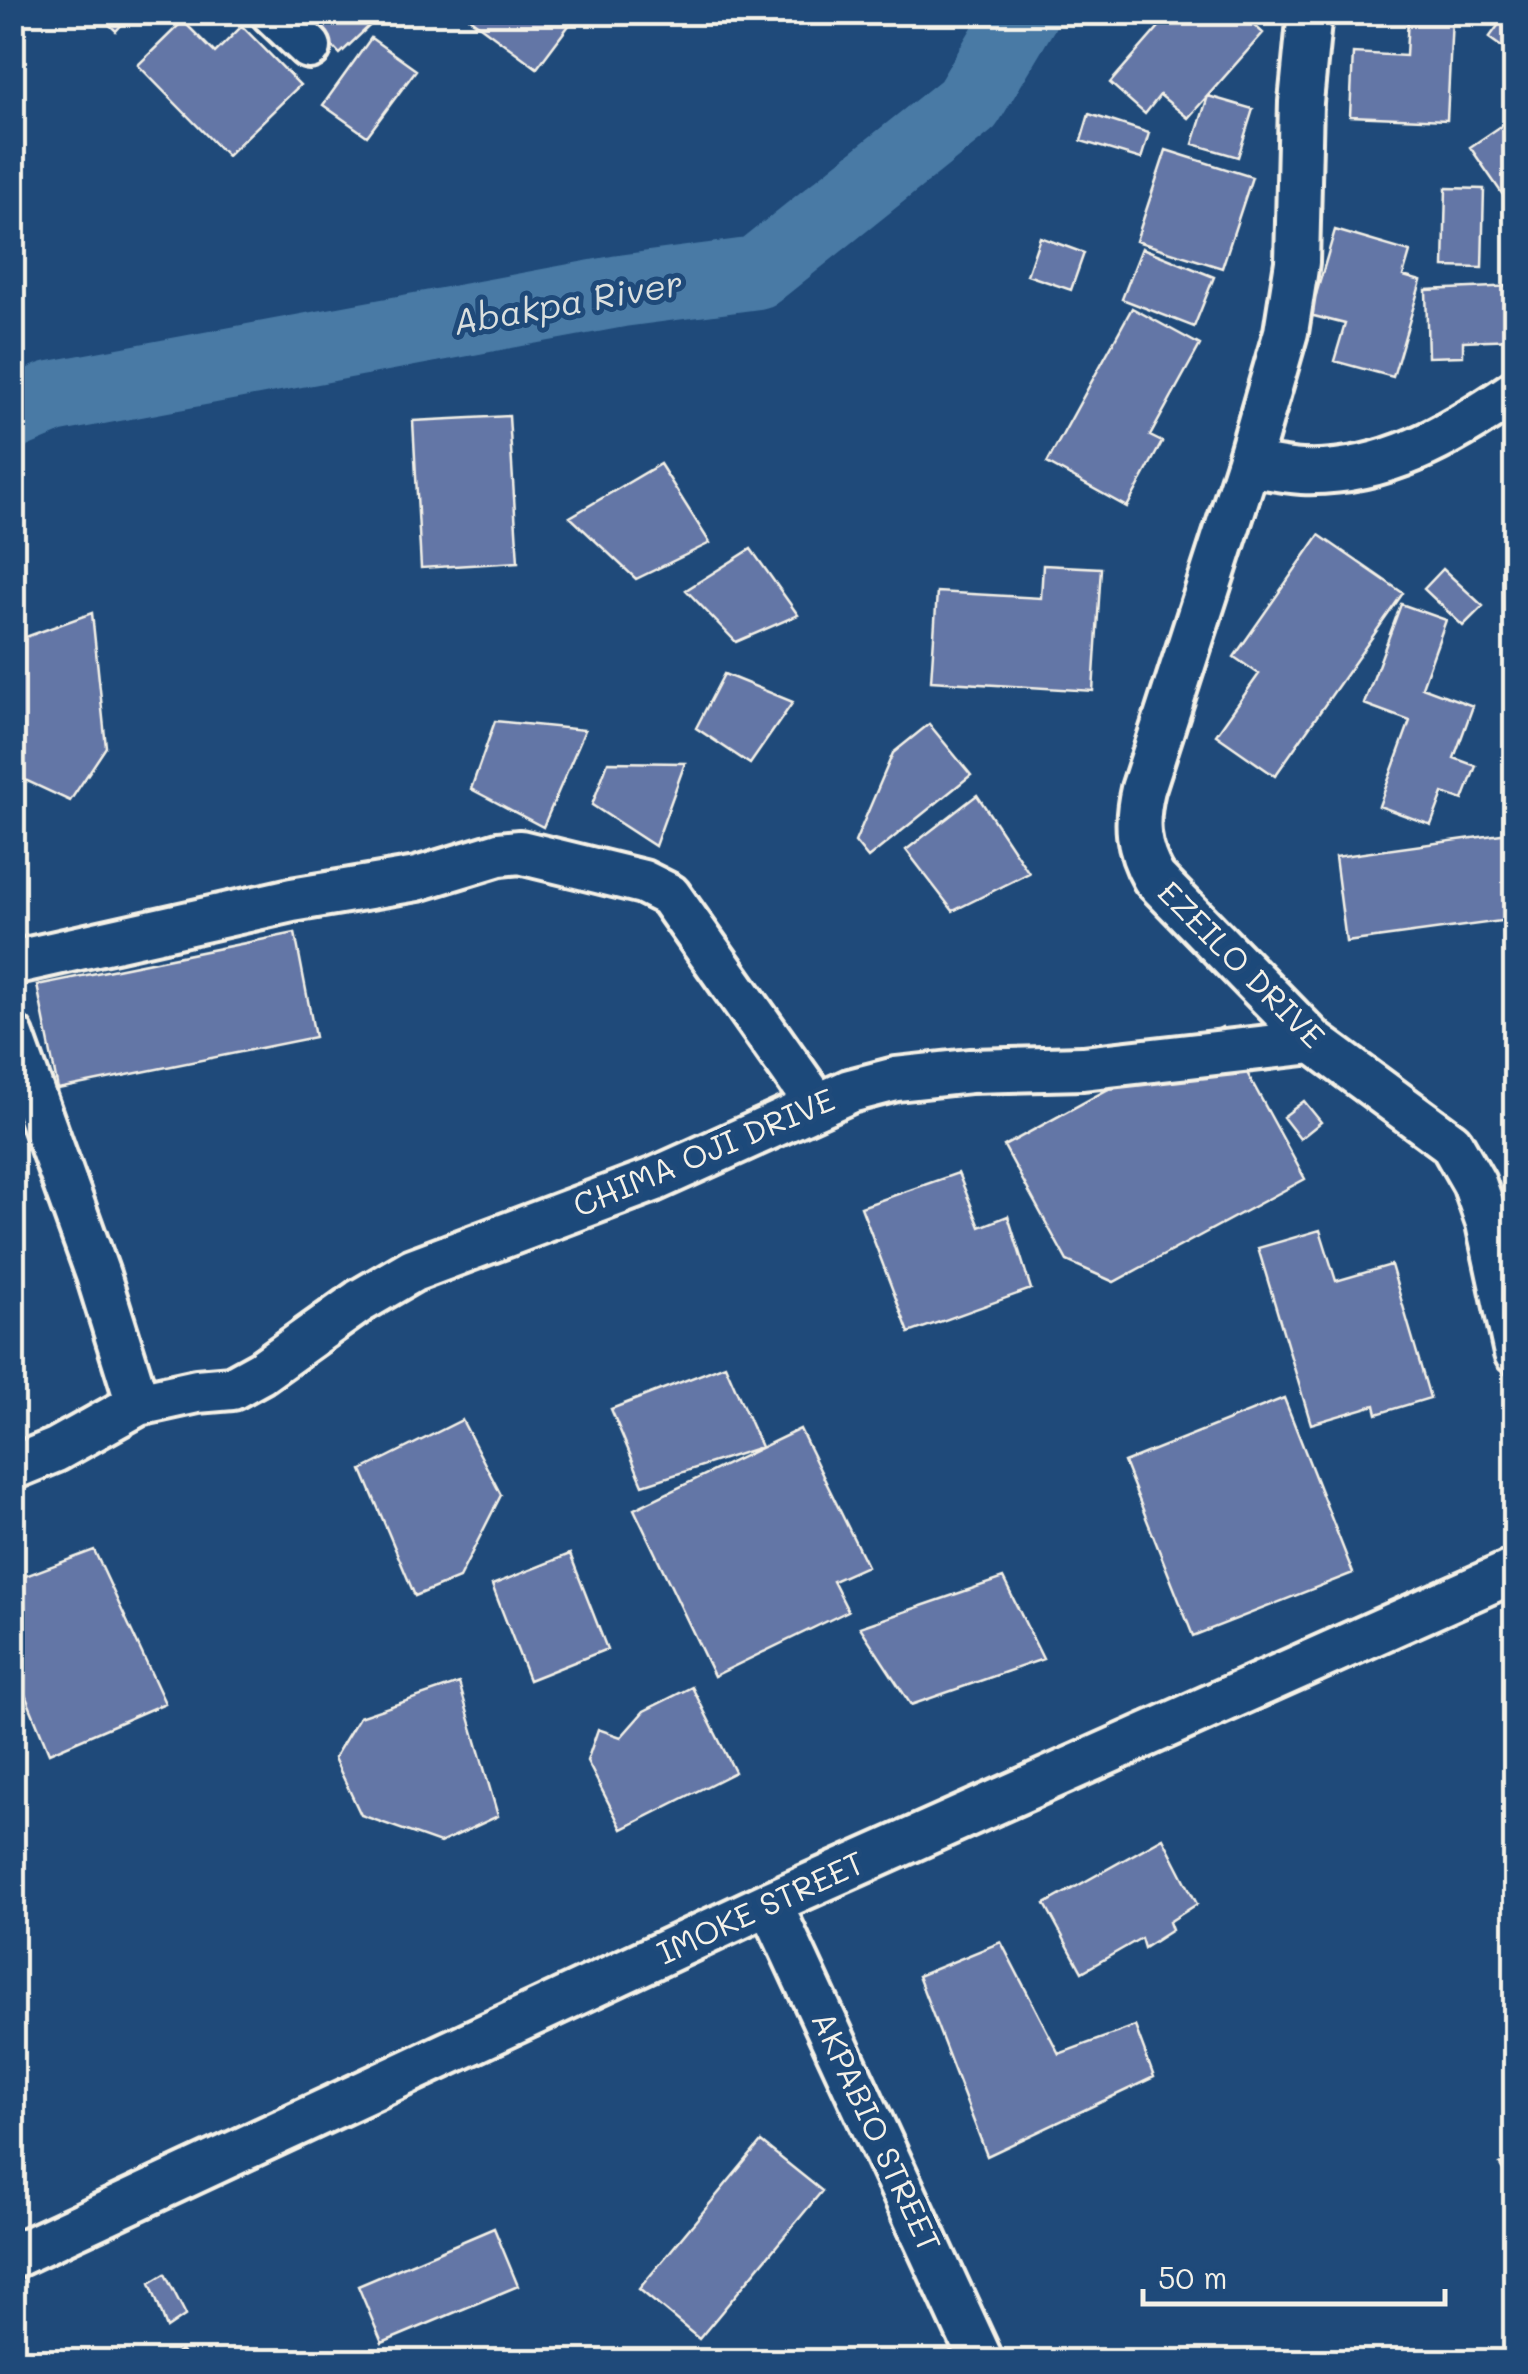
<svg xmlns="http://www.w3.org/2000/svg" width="1528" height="2374" viewBox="0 0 1528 2374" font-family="Mali,sans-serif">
  <rect width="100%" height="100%" fill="#1f4a7a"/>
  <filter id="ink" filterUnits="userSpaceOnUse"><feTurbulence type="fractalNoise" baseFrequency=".01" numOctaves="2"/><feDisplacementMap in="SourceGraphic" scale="20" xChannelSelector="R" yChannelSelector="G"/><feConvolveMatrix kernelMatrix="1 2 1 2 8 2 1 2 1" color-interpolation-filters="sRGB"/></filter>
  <g filter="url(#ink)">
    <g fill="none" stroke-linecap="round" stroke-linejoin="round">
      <path stroke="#487aa5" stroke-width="72" d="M12,414l40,-17 569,-106 136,-18 211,-169 55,-92"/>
    </g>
    <path fill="#6376a6" stroke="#f4f1e8" stroke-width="2.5" d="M96,12h37l-17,19z
      M288,12h96l-44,42 -30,-32z
      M461,12h118l-42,56z
      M1172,12h68l23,21 -75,85 -28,-23 -15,19 -35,-31z
      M1508,12h8v45l-27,-19z
      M1408,16l44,2 -5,102 -97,-4 3,-63 53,3z
      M183,21l32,32 27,-27 58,59 -73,71 -89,-91z
      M371,38l45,32 -49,66 -44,-31z
      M1208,96l45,13 -15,48 -45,-13z
      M1089,114l60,19 -8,26 -60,-18z
      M1516,116v98l-46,-67z
      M1166,150l86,27 -30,91 -86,-27z
      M1446,188l38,1 -2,79 -38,-1z
      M1335,230l75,22 -7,24 18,5 -28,96 -59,-16 11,-37 -35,-9z
      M1040,237l44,16 -13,37 -44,-15z
      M1142,248l72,29 -20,50 -72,-28z
      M1516,286v53l-53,2v15l-35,1 -2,-67z
      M1132,308l68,37 -50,91 12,6 -35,65 -80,-44z
      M509,416l9,146 -97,6 -8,-147z
      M660,464l50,79 -74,36 -66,-62z
      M1319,535l84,58 -128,183 -59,-41 43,-61 -25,-17z
      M751,549l47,66 -62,27 -50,-52z
      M1043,565l58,3 -8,123 -162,-10 6,-89 104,6z
      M1443,569l40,37 -20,20 -39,-37z
      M1401,604l45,16 -24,67 51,19 -19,52 22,8 -13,34 -20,-7 -12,32 -52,-19 31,-85 -46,-17z
      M92,613l14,134 -36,54 -58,-27v-132z
      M724,674l69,28 -43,62 -54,-36z
      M495,721l90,9 -42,97 -72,-38z
      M929,724l42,51 -103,83 -13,-16 38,-89z
      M608,762l77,1 -30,83 -63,-41z
      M977,795l52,78 -76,38 -47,-61z
      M1516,832v87l-170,23 -11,-85z
      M295,933l20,104 -257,52 -21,-104z
      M1222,1027l83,152 -191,103 -47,-21 -63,-115z
      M1304,1101l17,21 -21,17 -17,-22z
      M958,1173l22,54 28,-11 23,73 -122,44 -48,-126z
      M1320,1230l16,51 55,-16 39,133 -53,16 -2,-9 -64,19 -53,-176z
      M725,1365l36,82 -118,38 -32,-76z
      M1284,1398l69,175 -160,63 -69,-174z
      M462,1420l39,75 -42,83 -44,18 -53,-126z
      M800,1429l67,137 -34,15 15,30 -134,65 -80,-167z
      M94,1550l71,153 -116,50 -37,-90v-82z
      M570,1554l37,95 -78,31 -37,-95z
      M1003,1578l40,81 -132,46 -51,-78z
      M459,1683l39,133 -58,27 -79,-28 -27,-57 25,-41z
      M692,1687l43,85 -113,57 -35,-68 11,-32 23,8 23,-26z
      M1163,1838l34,66 -28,18 3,8 -28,18 -3,-10 -59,34 -37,-68z
      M1001,1942l58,112 76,-28 19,51 -167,79 -69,-180z
      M761,2142l61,49 -123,148 -60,-50z
      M1516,2156v36l-16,-27z
      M494,2228l24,58 -136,57 -24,-57z
      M165,2274l21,41 -19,13 -17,-45z
      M181,2350l7,12h-27z"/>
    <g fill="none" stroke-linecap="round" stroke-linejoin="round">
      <defs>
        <path id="street" d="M272,12l37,35
          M1310,12l-9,90 -4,160 -11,70 -38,132c18,3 36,7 54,8 82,3 149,-36 214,-81
          M1248,464l-105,325c-8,34 -6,59 11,89l160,164 137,101 23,40 14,40 28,130
          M12,963l280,-63 125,-21 82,-25 21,-2 123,30 26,13 148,210
          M12,1036l86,239 40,129
          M12,1468l44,-18 82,-46 59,-13 35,-3 29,-16 99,-71 53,-31 240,-90 197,-89 46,-12 74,-8 113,-3 231,-26
          M770,1903l212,459
          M12,2257l758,-354 746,-333"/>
      </defs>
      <use href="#street" stroke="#f4f1e8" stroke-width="50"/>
      <use href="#street" stroke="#1f4a7a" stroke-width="42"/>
    </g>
  </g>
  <g text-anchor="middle" stroke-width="10" stroke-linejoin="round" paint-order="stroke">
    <g font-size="32" fill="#f4f1e8" stroke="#1f4a7a">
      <text transform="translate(1241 965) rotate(45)" y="11">EZEILO DRIVE</text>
      <text transform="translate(704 1153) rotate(-23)" y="11">CHIMA OJI DRIVE</text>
      <text transform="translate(761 1908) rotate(-25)" y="11">IMOKE STREET</text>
      <text transform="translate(876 2132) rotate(65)" y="11">AKPABIO STREET</text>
    </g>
    <g font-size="35" font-style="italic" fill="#dadfde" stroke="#1f4a7a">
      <text transform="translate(568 303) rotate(-10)" y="12">Abakpa River</text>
    </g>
  </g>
  <rect width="1528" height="2374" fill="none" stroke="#1f4a7a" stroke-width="50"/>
  <rect x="25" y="25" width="1478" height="2324" fill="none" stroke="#f4f1e8" stroke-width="4" filter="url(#ink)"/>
  <path d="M1143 2289v15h302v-15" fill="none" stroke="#f4f1e8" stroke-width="5"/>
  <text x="1158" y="2289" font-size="30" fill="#f4f1e8" stroke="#1f4a7a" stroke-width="8" paint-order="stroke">50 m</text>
</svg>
